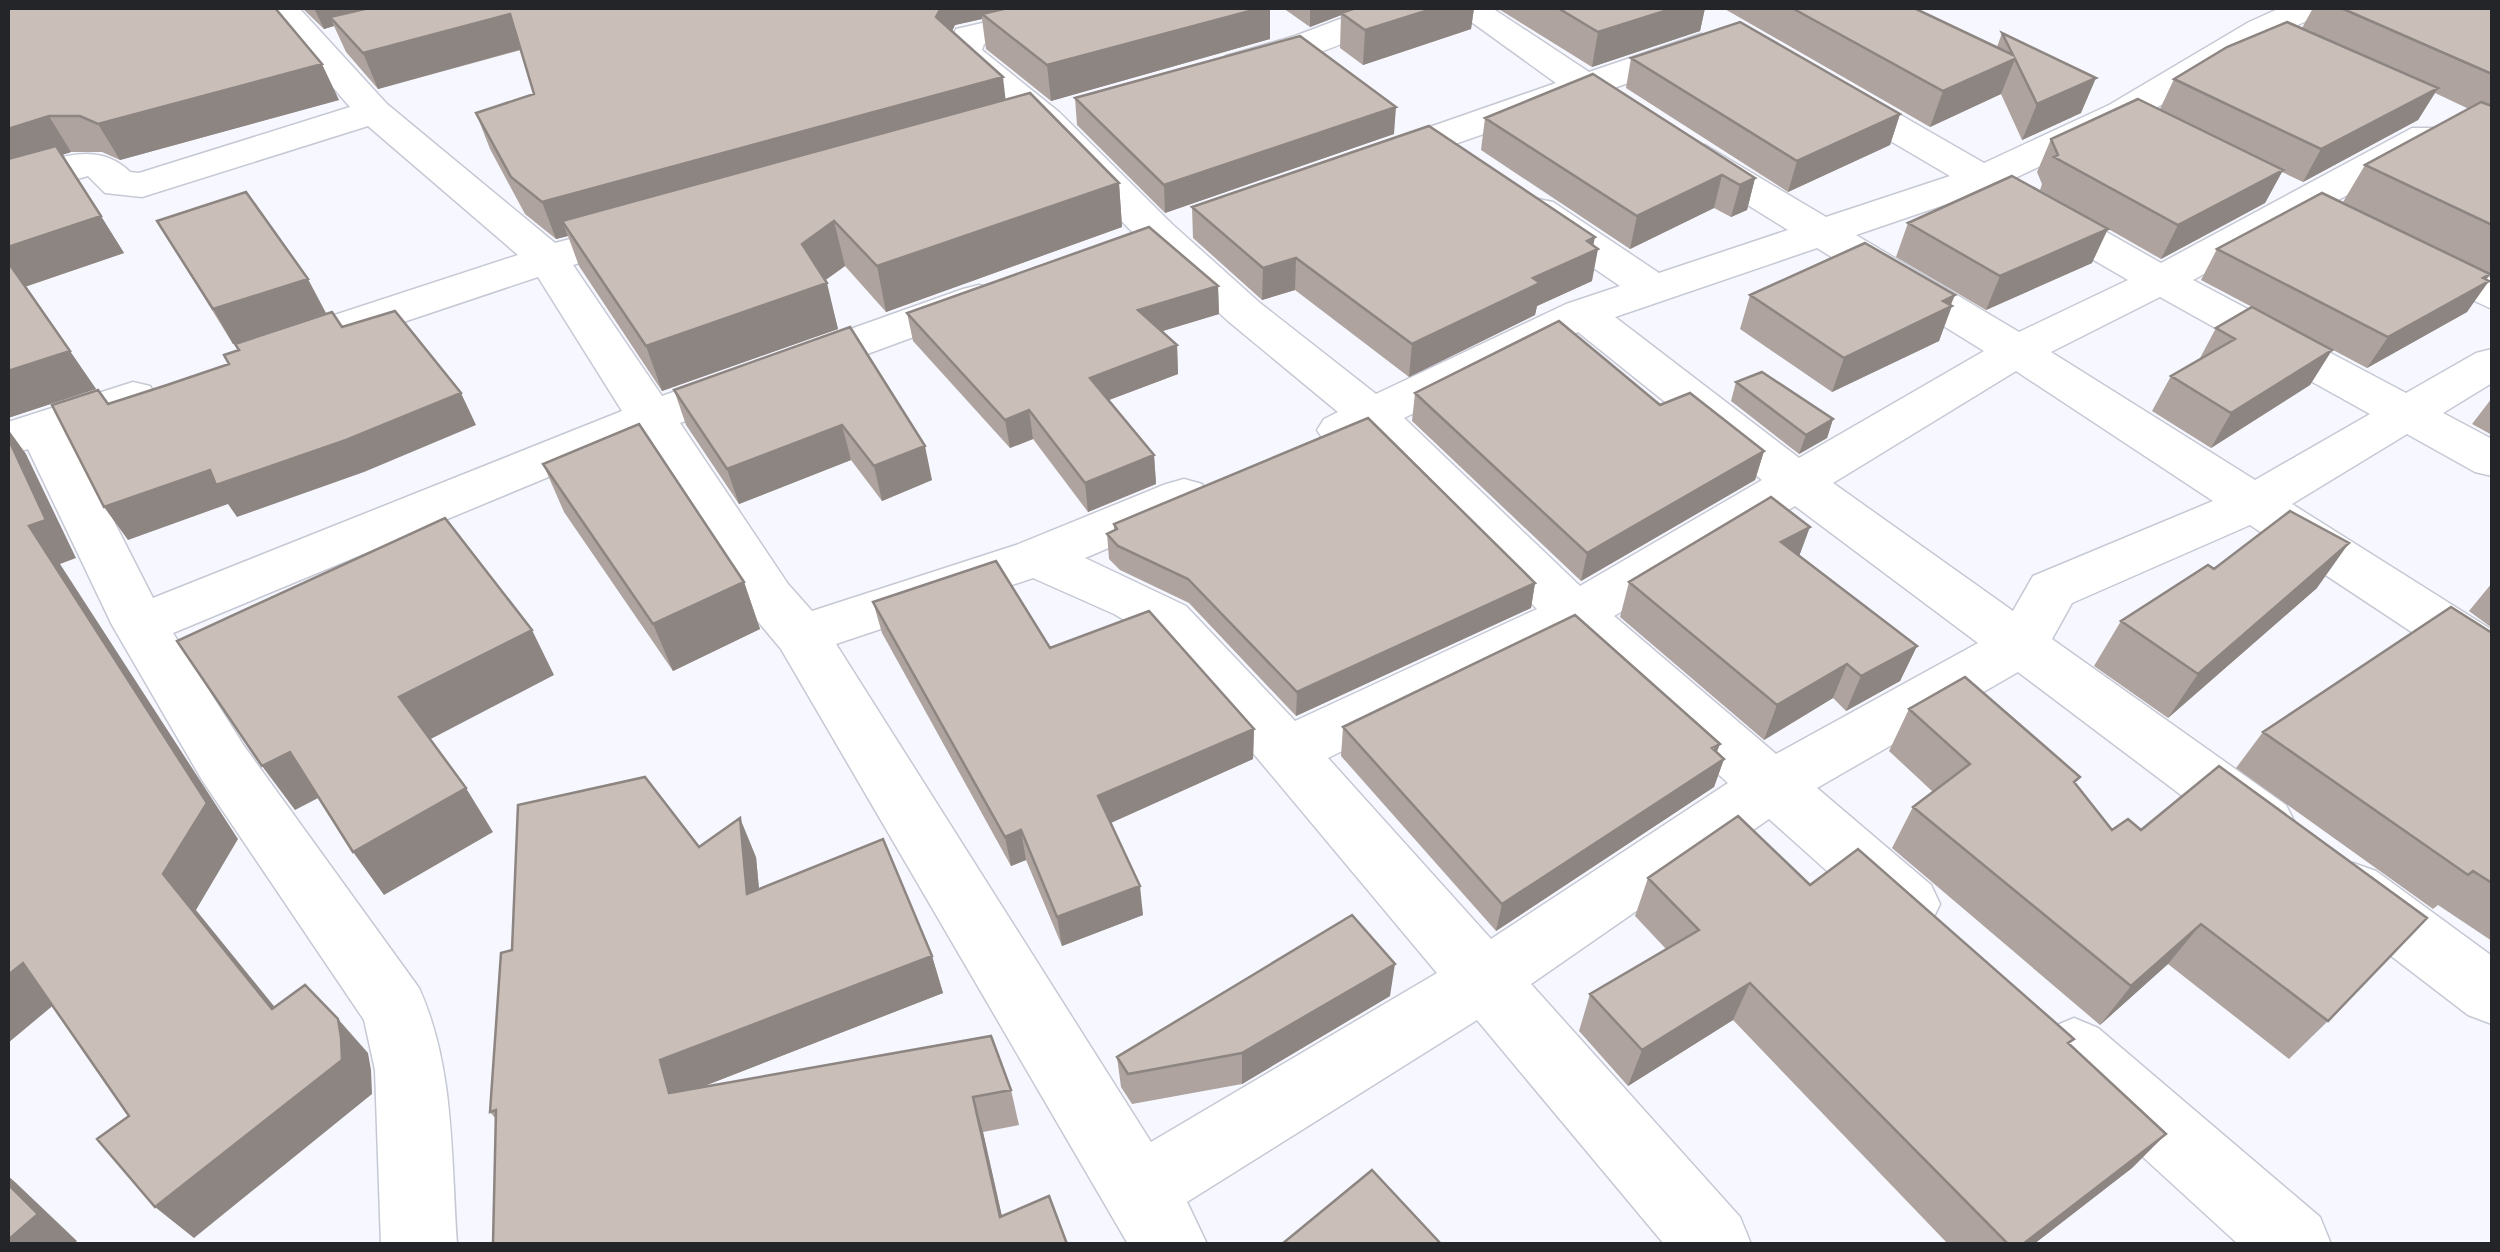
<svg xmlns="http://www.w3.org/2000/svg" width="2500" height="1252" viewBox="0 0 2500 1252" font-family="Arial,sans-serif">
  <rect width="100%" height="100%" fill="#f6f7ff"/>
  <g fill="none" stroke-linecap="round" stroke-linejoin="round">
    <defs>
      <path id="minor" d="M264,8h35l88,96 168,139 19,-5 15,4 6,9 -6,9 -16,5 89,131 301,-107 16,-4 16,4 6,9 -6,9 -315,116 108,161 24,27 204,-66 150,-61 18,-5 18,5 7,12 -7,12 -117,50 101,48 109,115 242,-112 -171,-172 -25,9 -17,-5 -7,-11 7,-11 14,-7 -110,-91 -86,-79 -111,-114 -81,-67 -5,-8 11,-24 91,-21h58l-5,7 -116,29 -2,6 77,62 113,112 88,79 116,91 190,-90 54,-18 -97,-66 -6,-9 6,-9 15,-3 15,3 106,71 129,-43 -111,-69 -6,-8 6,-8h28l121,72 124,-41 -131,-77 -6,-8 6,-8h26l139,80 125,-58 140,-83 31,-14h45l-5,7 -47,21 -138,85 -122,58 148,84 251,-135h28l5,8 -5,8 -247,136 213,113 70,-40 16,-4v34l-49,30 49,26v37l-17,-4 -68,-38 -115,70 200,126v48l-20,-6 -222,-147 -178,78 -20,36 234,166 9,18 -9,18 -22,7 -22,-7 -224,-169 -201,116 114,97 9,19 -9,19 -23,8 -23,-8 -116,-104 -238,165 209,233 11,27h-87l-187,-224 -290,182 20,42h-79l-347,-595 -31,-37 -110,-173 -467,194 71,113 175,242c36,79 32,171 38,256h-76l-6,-174 -11,-50 -162,-240 -90,-155 -84,-176 -20,6v-33l125,-40 17,4 7,11 -7,11 -80,27 83,163 469,-187 -84,-134 -251,84 -16,4 -16,-4 -7,-10 7,-10 263,-86 -150,-129 -226,71 -37,-4 -17,-17 -80,22v-24c42,-12 86,-37 122,-2l9,1 211,-66zM1979,193l149,87 -109,52 -163,-97zM1817,248l167,103 -185,107 -184,-141zM2160,297l210,117 -115,66 -204,-128zM1578,332l184,148 -182,106 -176,-168zM2016,371l197,130 -180,75 -20,35 -180,-128zM1795,506l183,137 -202,111 -162,-138zM1033,578l81,36 34,20 39,40 250,299 -286,169 -315,-498zM1569,640l159,143 -237,156 -163,-181z
        M1369,8h47l-5,7c-40,16 -146,66 -185,57l-5,-8 5,-8 69,-20z
        M1452,8h40l97,64 112,-38 13,3 5,8 -5,8 -100,35 10,11 -6,8 -13,3 -24,-10 -195,68h-28l-6,-8 6,-8 198,-69z
        M2414,244l78,35v30l-93,-43 -6,-9 6,-9z
        M2353,863l23,8 116,85v68l-24,-9 -138,-106 -9,-19 9,-19z
        M2074,1018l24,10 222,189 11,27h-93l-188,-172 -11,-22 11,-22z"/>
    </defs>
    <use href="#minor" stroke="#c6c9d4" stroke-width="3"/>
    <use href="#minor" fill="#fff" fill-rule="evenodd"/>
  </g>
  <path fill="#aea39e" d="M8,8l331,92 -219,60 -18,-8h-31l-9,3 62,98 -99,34 71,102 -88,29z
    M302,8h968v31l-219,62 -65,-52 -4,-30 -27,6 -3,6 54,69 113,83 3,44 -236,85 -41,-46 -20,14 13,49 -176,62 -83,-125 -11,-30 -12,3 -31,-25 -35,-65 -14,-36 58,-19 -13,-44 -143,39 -32,-37 -12,-26 -10,3z
    M1283,8h191l-3,21 -108,36 -23,-17 1,-33 -31,12z
    M1497,8h208l-5,23 -108,36z
    M1723,8h191l83,39 5,-14 79,80 -59,27 -21,-46 -71,33z
    M2313,8h179v267l-149,-73 22,-37 104,-56 -34,-16 -17,27 -115,62 -21,-10 -17,31 -104,56 -121,-69 2,-6 -5,-12 14,-33 109,-30 14,-30 138,-45 1,-2 -11,-4z
    M1631,58l269,56 -10,31 -102,47 -162,-104z
    M1075,98l319,36 -229,79 -88,-88z
    M1485,118l270,60 -8,32 -16,7 -17,-9 -84,41 -149,-99z
    M1192,207l401,39 -1,35 -55,25 -2,9 -126,62 -114,-87 -33,10 -69,-62z
    M157,221l169,92 -93,31z
    M1908,223l184,40 -106,47 -90,-53z
    M2217,249l273,25 -23,38 -100,56 -166,-88z
    M1218,286l1,28 -57,17 15,14 1,29 -69,26 45,55 2,29 -68,28 -55,-73 -23,9 -97,-107 -6,-28z
    M1750,295l201,10 -12,36 -107,51 -92,-63z
    M850,327l82,153 -50,21 -31,-41 -112,44 -53,-79 -12,-35z
    M2216,328l116,22 -22,35 -99,63 -59,-37 19,-35 28,-16z
    M1736,382l97,37 -6,19 -28,16 -68,-53z
    M1415,393l349,58 -9,29 -174,101 -169,-160z
    M2492,398v37l-20,-11z
    M543,464l201,118 16,47 -87,42 -109,-159z
    M1114,524l421,59 -4,25 -235,108 -107,-113 -69,-33 -11,-11 -2,-25 7,-4z
    M1799,556l118,90 -17,35 -54,30 -13,-13 -69,42 -144,-123 9,-35z
    M2214,569l103,19 -149,130 -74,-52 27,-45z
    M2492,583v45l-23,-17z
    M873,602l177,46 204,81 -1,30 -143,64 33,92 -81,31 -36,-86 -15,6 -129,-233z
    M2492,633v308l-54,-36 -5,4 -197,-141 27,-36z
    M1909,709l166,75 37,46 216,191 -39,38 -121,-95 -68,61 -208,-177 21,-41 20,-15 -44,-41z
    M1343,727l374,25 7,7 -10,28 -218,144 -155,-175z
    M699,847l57,10 3,32 173,67 11,37 -241,94 309,3 8,35 -36,7 19,84 65,28 -571,-125 -6,-7z
    M1648,878l162,7 264,154 -5,5 97,90 -34,34 -98,76h-86l-215,-224 -105,66 -49,-55 11,-37 76,-45 -31,-33z
    M1390,996l-148,88 -110,20 -11,-17 -4,-30z"/>
  <path fill="#8d8581" d="M314,8h94l-78,9 4,9 -10,3z
    M941,8h92l-51,6v5l-27,6 -13,26 -6,-34z
    M1261,8h9v31l-219,62 -4,-36z
    M1310,8h50l-50,19z
    M1435,8h39l-3,21 -108,36 2,-35z
    M1673,8h32l-5,23 -108,36 6,-35z
    M510,14l12,35 -144,40 -15,-36z
    M2015,59l-14,35 -71,33 13,-36z
    M322,64l17,36 -219,60 -22,-36z
    M1003,77l4,35 -445,109 6,15 -12,3 -14,-37z
    M2096,78l-15,35 -59,27 15,-36z
    M2438,88l-20,32 -115,62 18,-33z
    M1396,107l-2,27 -229,79 -1,-28z
    M1900,114l-10,31 -102,47 9,-31z
    M49,116l22,36 -63,21v-44z
    M2283,170l-18,33 -104,56 17,-34z
    M1722,175l-8,33 -84,41 7,-33z
    M1755,178l-8,32 -16,7 9,-32z
    M1119,183l3,44 -236,85 -9,-46z
    M101,216l23,37 -100,34 -16,-24v-16z
    M834,221l11,45 -29,21 11,-4 11,46 -176,62 -16,-45 156,-102z
    M2108,229l-16,34 -106,47 14,-34z
    M1595,237l-3,15 6,-3 -6,32 -55,25 -2,9 -126,62 3,-33 121,-66z
    M1296,258l-1,32 -33,10 1,-32z
    M2490,274l-7,10 6,-3 -22,31 -100,56 21,-31z
    M308,279l18,34 -93,31 -20,-35z
    M1218,286l1,28 -79,24 -2,-28z
    M1955,295l-5,12 2,-1 -13,35 -107,51 12,-34 99,-57z
    M1177,345l1,29 -85,32 -3,-28z
    M2332,350l-22,35 -99,63 20,-35z
    M70,351l26,38 -88,29v-47z
    M461,393l15,32 -112,47 -127,45 -9,-13 -100,36 -24,-33 106,-37z
    M1029,410l4,29 -23,9 -5,-28z
    M1833,419l-6,19 -28,16 7,-19z
    M842,425l9,35 -112,44 -12,-35z
    M8,429l18,25 50,104 -16,6 178,275 -42,71 108,133 -32,-34 -109,-135 -134,-348 -21,-88z
    M925,446l7,34 -50,21 -8,-35z
    M1764,451l-9,29 -174,101 6,-28z
    M1154,455l2,29 -68,28 -3,-29z
    M1810,527l-13,35 -16,-20z
    M2349,543l-32,45 -149,130 30,-44z
    M744,582l16,47 -87,42 -20,-47z
    M1535,583l-4,25 -235,108 1,-24z
    M532,630l22,45 -127,66 -28,-44z
    M1917,646l-17,35 -54,30 15,-35z
    M1847,664l-14,34 -69,42 13,-35z
    M1254,729l-1,30 -151,68 -4,-31z
    M1720,744l-9,23 13,-8 -10,28 -218,144 6,-27z
    M290,752l32,44 -27,14 -33,-44z
    M466,788l27,44 -109,63 -31,-43z
    M740,818l16,39 7,75 -16,-38z
    M1021,830l5,30 -15,6 -6,-29z
    M1140,886l3,29 -81,31 -5,-29z
    M2201,924l-33,40 -68,61 31,-39z
    M932,956l11,37 -262,102 -12,-2 -9,-33z
    M23,963l39,35 -54,45v-68z
    M1395,964l-5,32 -148,88v-31z
    M1750,983l-17,37 -105,66 14,-36z
    M338,1019l30,34 3,17 1,24 -178,144 -39,-31z
    M973,1097l10,35 25,112 -8,-27z
    M2166,1134l-34,34 -98,76h-11z
    M8,1176l7,6 62,59 -3,3h-66z"/>
  <path fill="#cabeb8" stroke="#8d8581" stroke-width="2.5" d="M8,8h267l47,56 -224,60 -18,-8h-31l-41,13z
    M369,8h572l-5,9 67,60 -461,125 -31,-25 -35,-64 58,-19 -24,-80 -147,39 -33,-36z
    M1008,8h253l-214,57 -65,-51z
    M1356,8h79l-70,22 -24,-17z
    M1558,8h116l-76,24z
    M1792,8h122l99,47 -11,-22 94,45 -59,26 -22,-45 -72,32z
    M2341,8h151v66z
    M1740,22l160,92 -103,47 -166,-103z
    M2287,22l151,66 -117,61 -147,-70 53,-32z
    M1300,36l96,71 -232,78 -89,-87z
    M1593,74l162,104 -15,7 -18,-10 -85,41 -152,-98z
    M1030,93l89,90 -242,83 -43,-45 -32,23 25,39 -181,63 -84,-125z
    M2138,99l145,71 -105,55 -124,-68 4,-2 -7,-16z
    M2481,102l11,4v119l-127,-60z
    M1429,126l166,111 -8,4 11,8 -65,29 7,5 -128,61 -116,-86 -33,10 -71,-61z
    M56,146l45,70 -93,31v-88z
    M2012,176l96,53 -108,47 -92,-53z
    M246,192l62,87 -95,30 -56,-88z
    M2322,193l168,81 -7,4 6,3 -101,56 -171,-88z
    M1149,227l69,59 -80,24 39,35 -87,33 64,77 -69,28 -56,-73 -24,10 -98,-107z
    M1865,243l90,52 -12,6 9,5 -108,52 -94,-63z
    M8,262l62,89 -62,20z
    M2252,307l80,43 -101,63 -60,-37 64,-37 -19,-11z
    M395,311l66,82 -115,47 -130,45 -6,-15 -106,37 -52,-102 46,-15 10,14 59,-19 62,-21 -5,-9 15,-5 -4,-6 97,-32 10,15z
    M1559,321l101,84 30,-12 74,58 -177,102 -172,-160z
    M850,327l75,119 -51,20 -32,-41 -115,44 -53,-79z
    M1762,372l71,47 -27,16 -70,-53z
    M1368,418l167,165 -238,109 -109,-113 -70,-33 -11,-12 10,-5 -3,-5z
    M639,424l105,158 -91,42 -110,-160z
    M8,438l38,82 -17,6 178,277 -44,71 109,135 33,-24 33,34 3,18 1,23 -187,147 -58,-68 32,-23 -106,-153 -15,12z
    M1771,497l39,30 -29,15 136,104 -56,30 -14,-12 -70,41 -148,-123z
    M2290,511l59,32 -151,131 -77,-53 87,-56 6,4z
    M445,518l87,112 -133,67 67,91 -113,64 -63,-100 -28,14 -85,-125z
    M996,561l54,87 99,-37 105,118 -156,67 42,90 -83,31 -36,-87 -16,7 -132,-235z
    M2451,607l41,26v250l-19,-12 -5,4 -205,-143z
    M1575,615l145,129 -8,4 12,11 -222,145 -159,-177z
    M1965,677l115,100 -6,5 38,48 16,-11 13,11 78,-64 208,152 -99,103 -127,-97 -70,62 -218,-179 57,-43 -61,-55z
    M645,777l54,70 41,-29 7,76 136,-55 49,117 -272,104 9,33 322,-57 20,54 -38,7 27,120 49,-21 18,48h-574l3,-134 -6,2 11,-159 11,-3 6,-145z
    M1738,816l72,69 48,-36 216,190 -6,4 98,91 -143,110h-15l-258,-261 -108,67 -52,-56 109,-64 -51,-52z
    M1352,915l43,49 -153,89 -114,21 -11,-17z
    M1372,1170l69,74h-159z
    M8,1184l30,30 -30,26z"/>
  <rect width="2500" height="1252" fill="none" stroke="#242529" stroke-width="20"/>
</svg>
